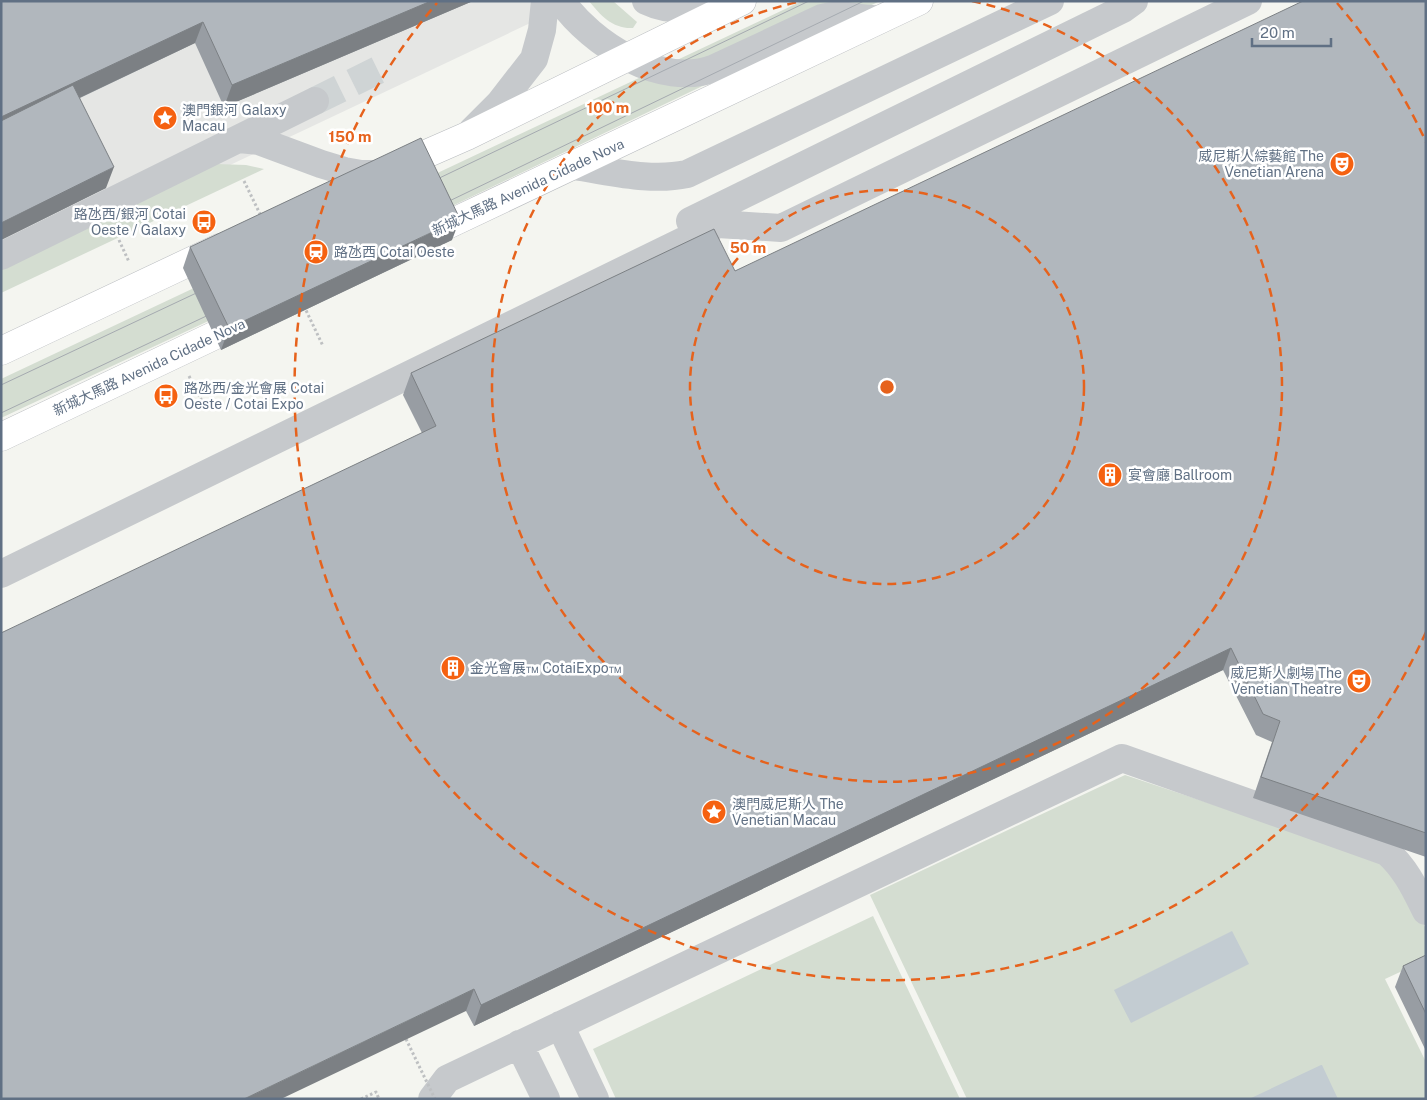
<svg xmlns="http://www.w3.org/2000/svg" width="1427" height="1100" viewBox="0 0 1427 1100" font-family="'Public Sans','Noto Sans SC',sans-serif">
  <rect width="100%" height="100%" fill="#f4f5f0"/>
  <path fill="#e5e6e4" d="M1,1h576l-495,234 -81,41z"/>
  <path fill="#d4ddd1" d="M589,1h24l24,21 -4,6c-20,1 -32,-12 -44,-27z
    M802,1h78l-528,253 -351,164v-39z
    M216,164l30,1 18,4 -263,124v-27z
    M1125,775l242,81 21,10 20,25 18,38v31l-41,19 41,83v37h-459l-97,-204z
    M873,916l87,183h-344l-23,-50z"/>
  <path fill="#c3ccd2" d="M1232,931l17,33 -118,59 -17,-33z
    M1322,1065l16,34h-89l72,-34z"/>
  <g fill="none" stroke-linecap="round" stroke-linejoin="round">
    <path stroke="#cfd4d5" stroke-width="28" stroke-dasharray="28 14" stroke-linecap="butt" d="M315,101l65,-32"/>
    <defs>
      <path id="major" d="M394,168l73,-32 275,-135
        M426,235l493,-234
        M1,351l218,-103
        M1,437l246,-117"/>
    </defs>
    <use href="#major" stroke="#b8bbbf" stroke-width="29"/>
    <path stroke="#bec0c2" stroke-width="3" stroke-dasharray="2.5 2.5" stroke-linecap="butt" d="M244,181l17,35
      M119,240l10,22
      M304,306l19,40
      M189,376l14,27
      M361,1099l15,-7 3,7"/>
    <path stroke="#c6c9cc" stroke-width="28" d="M561,1c31,43 100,88 154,67l107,-50c24,-7 36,3 59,1
      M646,1c27,13 58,8 87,4
      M472,131l27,-27 35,-45 8,-29 3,-29
      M239,139l20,2 62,23 23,7 17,3h21
      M573,166c37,5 77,16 114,8l363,-173
      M690,221l433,-212 11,-8
      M1,256l314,-155
      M1,574l717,-350 63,4 467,-227
      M560,1025l35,74
      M519,1044l27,55
      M432,1099l15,-20 675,-321 265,94c19,17 28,37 39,59"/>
    <use href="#major" stroke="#fff" stroke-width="28"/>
    <path stroke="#a5aab0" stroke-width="1" d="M429,183l380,-182
      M439,206l425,-205
      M1,385l206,-97
      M1,413l216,-102"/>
    <path stroke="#bec0c2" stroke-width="3" stroke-dasharray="2.5 2.5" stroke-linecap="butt" d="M406,1039l29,60"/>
  </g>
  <path fill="#989da3" d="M1,1h472l-249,106 -29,-64 -115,55 26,90 -105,52z
    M1426,1v856l-173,-59 19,-56 -16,-7 -33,-65 -749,356 -8,-15 -44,-578 -19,-38 8,-22 324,-102z
    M452,240l-231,110 -38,-82 7,-21z
    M1426,955v96l-31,-64 8,-21z"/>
  <path fill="#7c8084" d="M431,1h42l-249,106 8,-22z
    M203,22l-8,21 -194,92v-18z
    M114,167l-8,21 -105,52v-17z
    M460,219l-8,21 -231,110 8,-22z
    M1231,648l-8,22 -749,356 7,-21z
    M474,989l-8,22 -185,88h-37z"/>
  <path fill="#b1b7bd" stroke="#7c8084" d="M1,1h430l-199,84 -29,-63 -202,95z
    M1303,1h123v832l-165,-56 19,-56 -17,-7 -32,-66 -750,357 -7,-16 -230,110h-243v-466l435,-207 -25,-53 303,-144 21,42z
    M73,85l41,82 -113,56v-102z
    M421,138l39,81 -231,109 -39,-81z
    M1426,955v59l-23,-48z"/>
  <g fill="none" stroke="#e6621c" stroke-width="2.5" stroke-dasharray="9 6">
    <circle cx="887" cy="387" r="197"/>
    <path d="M972 1A395 395 0 1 1 802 1"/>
    <path d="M1426 632A592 592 0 1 1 437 3M1337 3A592 592 0 0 1 1426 142"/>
  </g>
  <defs>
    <symbol id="sight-disc" viewBox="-11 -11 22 22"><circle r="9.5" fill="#f56110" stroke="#fff"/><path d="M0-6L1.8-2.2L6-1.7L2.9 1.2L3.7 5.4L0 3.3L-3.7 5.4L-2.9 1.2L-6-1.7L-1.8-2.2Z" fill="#fff"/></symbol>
    <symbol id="theatre-disc" viewBox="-11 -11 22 22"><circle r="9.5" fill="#f56110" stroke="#fff"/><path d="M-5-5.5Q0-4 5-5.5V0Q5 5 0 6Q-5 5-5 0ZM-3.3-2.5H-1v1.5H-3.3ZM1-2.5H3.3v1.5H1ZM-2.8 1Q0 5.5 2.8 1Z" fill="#fff"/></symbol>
    <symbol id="bus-disc" viewBox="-11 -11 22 22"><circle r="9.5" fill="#f56110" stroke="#fff"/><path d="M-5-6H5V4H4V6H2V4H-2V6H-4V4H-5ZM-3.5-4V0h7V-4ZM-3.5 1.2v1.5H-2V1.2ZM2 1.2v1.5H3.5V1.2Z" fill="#fff"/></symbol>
    <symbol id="station-disc" viewBox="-11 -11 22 22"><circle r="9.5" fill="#f56110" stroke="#fff"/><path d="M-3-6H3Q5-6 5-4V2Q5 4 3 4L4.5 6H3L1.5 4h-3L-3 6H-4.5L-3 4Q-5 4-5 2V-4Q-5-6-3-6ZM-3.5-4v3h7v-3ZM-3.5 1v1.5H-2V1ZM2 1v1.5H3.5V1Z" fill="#fff"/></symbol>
    <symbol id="building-disc" viewBox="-11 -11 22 22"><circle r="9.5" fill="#f56110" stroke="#fff"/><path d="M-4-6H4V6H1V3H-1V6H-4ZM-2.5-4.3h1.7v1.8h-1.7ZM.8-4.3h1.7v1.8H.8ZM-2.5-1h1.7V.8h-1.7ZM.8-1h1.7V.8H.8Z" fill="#fff"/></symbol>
  </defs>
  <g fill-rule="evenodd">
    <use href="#sight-disc" x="151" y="104" width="28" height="28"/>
    <use href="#theatre-disc" x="1328" y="150" width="28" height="28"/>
    <use href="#bus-disc" x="190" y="208" width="28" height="28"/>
    <use href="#station-disc" x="302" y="238" width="28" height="28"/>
    <use href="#bus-disc" x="152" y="382" width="28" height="28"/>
    <use href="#building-disc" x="1096" y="461" width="28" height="28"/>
    <use href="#building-disc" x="439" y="654" width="28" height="28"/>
    <use href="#theatre-disc" x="1345" y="667" width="28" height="28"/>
    <use href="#sight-disc" x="700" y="798" width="28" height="28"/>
  </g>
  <g text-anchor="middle" stroke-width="5" stroke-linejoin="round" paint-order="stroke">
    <g font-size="14" fill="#607084" stroke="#fff" text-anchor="start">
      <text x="182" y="115">澳門銀河 Galaxy<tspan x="182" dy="16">Macau</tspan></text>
      <text x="1324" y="161" text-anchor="end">威尼斯人綜藝館 The<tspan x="1324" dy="16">Venetian Arena</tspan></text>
      <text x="186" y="219" text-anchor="end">路氹西/銀河 Cotai<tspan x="186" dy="16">Oeste / Galaxy</tspan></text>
      <text x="334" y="257">路氹西 Cotai Oeste</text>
      <text x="184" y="393">路氹西/金光會展 Cotai<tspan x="184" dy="16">Oeste / Cotai Expo</tspan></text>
      <text x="1128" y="480">宴會廳 Ballroom</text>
      <text x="470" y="673">金光會展™ CotaiExpo™</text>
      <text x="1342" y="678" text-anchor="end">威尼斯人劇場 The<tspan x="1342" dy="16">Venetian Theatre</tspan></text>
      <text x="732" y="809">澳門威尼斯人 The<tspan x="732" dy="16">Venetian Macau</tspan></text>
    </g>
    <g font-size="14" fill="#607084" stroke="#fff">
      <text transform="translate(528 187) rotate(-25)" y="5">新城大馬路 Avenida Cidade Nova</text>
      <text transform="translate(149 367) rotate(-25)" y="5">新城大馬路 Avenida Cidade Nova</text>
    </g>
  </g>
  <circle cx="887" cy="387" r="8" fill="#e6621c" stroke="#fff" stroke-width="2.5"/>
  <g font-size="15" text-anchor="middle" font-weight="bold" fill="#e6621c" stroke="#fff" stroke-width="5" stroke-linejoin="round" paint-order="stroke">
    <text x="608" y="113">100 m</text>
    <text x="350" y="142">150 m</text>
    <text x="748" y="253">50 m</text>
  </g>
  <rect width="1427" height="1100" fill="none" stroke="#607084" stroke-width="5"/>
  <path d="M1252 38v8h79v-8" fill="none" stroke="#607084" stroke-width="2.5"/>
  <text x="1260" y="38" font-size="15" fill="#607084" stroke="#ffffff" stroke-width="4" paint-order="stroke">20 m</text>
</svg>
